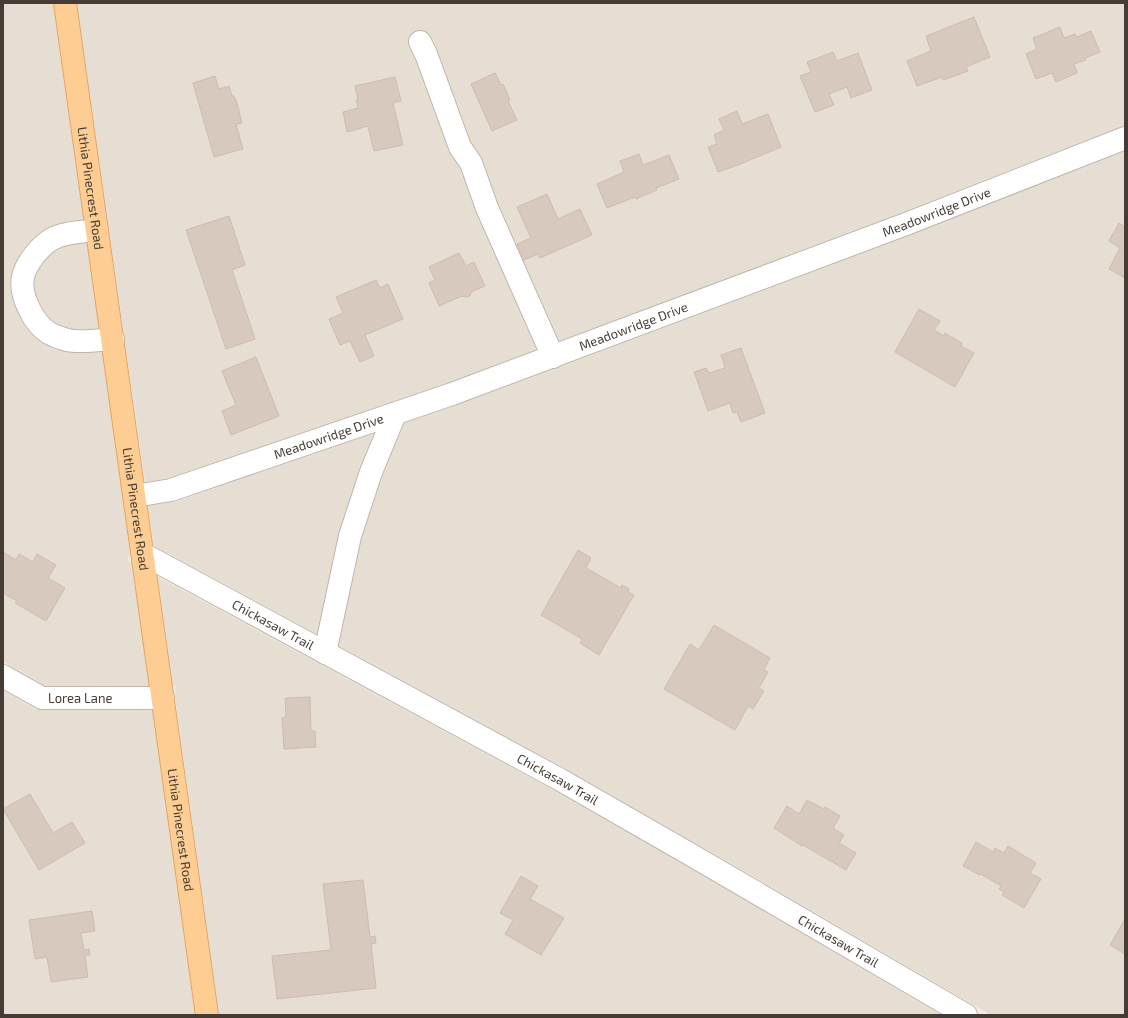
<svg xmlns="http://www.w3.org/2000/svg" width="1128" height="1018" viewBox="0 0 1128 1018" font-family="'Exo 2',sans-serif">
  <rect width="100%" height="100%" fill="#f2ece5"/>
  <path fill="#e6ddd3" d="M3,3h50l78,550 -4,7 5,3 18,123h-104l-43,-25z
    M77,3h1048v122l-222,87 -454,171 -279,95 -25,4z
    M1125,150v865h-134l-297,-173 -129,-74 -411,-222 -6,-40 26,-4 281,-97 454,-170z
    M158,577l395,213 129,73 259,152h-722l-44,-318 1,-11h-3z
    M3,690l32,19 6,1h112l43,305h-193z"/>
  <path fill="#d7c9be" stroke="#cfbcae" d="M974,17l16,40 -24,10 2,4 -25,9 -1,-3 -25,9 -10,-25 24,-10 -5,-15z
    M1060,27l4,11 11,-4 2,3 14,-6 9,21 -15,6 1,2 -12,4 3,9 -21,9 -4,-9 -16,6 -10,-25 11,-5 -4,-11z
    M833,52l4,9 21,-8 14,37 -21,8 -4,-11 -18,7 5,11 -19,7 -15,-36 11,-4 -4,-10z
    M495,73l6,12 2,-1 7,16 -2,1 9,19 -25,11 -21,-47z
    M215,76l4,13 10,-3 3,10h2l3,7 5,20 -6,1 7,25 -29,8 -21,-74z
    M395,77l6,24 -8,2 10,42 -29,6 -6,-25 -21,6 -4,-20 15,-4 -2,-8h2l-3,-14z
    M737,111l5,13 26,-10 13,33 -43,18 -20,7 -10,-25 9,-3 -3,-9 10,-5 -5,-11z
    M639,154l4,11 26,-10 10,24 -23,9 1,2 -21,9 -1,-2 -28,11 -10,-24 27,-12 -4,-11z
    M547,194l11,25 22,-10 12,26 -52,23 -2,-4 -14,6 -7,-16 14,-6 -14,-31z
    M229,216l16,49 -13,5 23,69 -29,10 -40,-119z
    M1119,223l6,4v51l-16,-9 11,-21 -11,-7z
    M459,253l7,13 8,-4 11,24 -14,6 -1,4 -5,1 -3,-1 -23,10 -10,-23 6,-3 -6,-13z
    M376,280l4,8 8,-4 15,35 -38,16 9,21 -14,6 -10,-21 -10,4 -11,-26 14,-6 -7,-16z
    M919,309l21,12 -6,9 10,6 1,-3 17,10 -1,3 13,7 -19,34 -60,-35z
    M741,348l24,65 -24,9 -4,-10 -4,1 -3,-10 -22,8 -14,-39 12,-4 3,5 16,-5 -4,-13z
    M256,357l23,59 -48,19 -9,-24 14,-6 -14,-34z
    M578,550l13,8 -5,10 35,20 1,-3 7,4 -1,3 6,3 -35,60 -19,-12 2,-4 -41,-24z
    M3,552l13,8 3,-6 14,8 4,-8 19,11 -8,13 17,10 -19,33 -31,-18 2,-2 -14,-8z
    M714,625l56,33 -6,12 4,2 -9,16 5,3 -11,18 -5,-3 -13,24 -71,-41 26,-45 9,6z
    M310,697l1,34h4l1,16 -32,2 -2,-31 4,-1 -1,-19z
    M30,794l23,39 19,-11 13,21 -46,27 -36,-61z
    M807,800l17,9 1,-2 15,9 -7,12 11,7 -5,8 17,10 -10,17 -43,-25 -1,1 -28,-18 13,-22 12,8z
    M976,842l17,10 2,-4 9,5 4,-7 28,17 -6,10 11,6 -17,29 -22,-13 2,-3 -5,-3 2,-3 -20,-12 -1,1 -17,-9z
    M521,876l17,10 -8,13 34,19 -23,37 -36,-21 8,-14 -13,-7z
    M363,880l7,57 5,-1 1,7 -5,1 5,44 -99,11 -5,-43 59,-6 -8,-66z
    M92,911l3,20 -14,2 3,17 5,-1 1,6h-5l3,22 -37,5 -4,-25 -12,2 -6,-39z
    M1125,919v35l-15,-9z"/>
  <g fill="none" stroke-linecap="round" stroke-linejoin="round">
    <defs>
      <g id="minor">
        <path d="M420,42l6,12 34,93 11,16 16,45 66,149"/>
        <path d="M97,230c-15,2 -32,2 -45,9 -12,7 -26,24 -29,38 -4,18 11,47 26,56 5,3 12,5 18,7 13,3 32,0 46,-1"/>
        <path id="s1" d="M135,496l36,-6 281,-96 454,-170 219,-86"/>
        <path id="s2" d="M143,554l416,225 129,74 278,162"/>
        <path d="M325,653l25,-117 21,-64 24,-58"/>
        <path id="s3" d="M3,676l39,22h121"/>
      </g>
      <g id="major">
        <path id="s4" d="M65,3l142,1012"/>
      </g>
    </defs>
    <use href="#minor" stroke="#c1b5ab" stroke-width="24"/>
    <use href="#major" stroke="#e3a663" stroke-width="24"/>
    <use href="#minor" stroke="#fff" stroke-width="22"/>
    <use href="#major" stroke="#fdcd93" stroke-width="22"/>
  </g>
  <g text-anchor="middle" stroke-width="3" stroke-linejoin="round" paint-order="stroke">
    <g font-size="13" fill="#453c35" stroke="#fff">
      <text dy="5" stroke="none"><textPath href="#s4" startOffset="187">Lithia Pinecrest Road</textPath></text>
      <text dy="5" stroke="none"><textPath href="#s1" startOffset="851">Meadowridge Drive</textPath></text>
      <text dy="5" stroke="none"><textPath href="#s1" startOffset="527">Meadowridge Drive</textPath></text>
      <text dy="5" stroke="none"><textPath href="#s1" startOffset="203">Meadowridge Drive</textPath></text>
      <text dy="5" stroke="none"><textPath href="#s4" startOffset="511">Lithia Pinecrest Road</textPath></text>
      <text dy="5" stroke="none"><textPath href="#s2" startOffset="148">Chickasaw Trail</textPath></text>
      <text dy="5" stroke="none"><textPath href="#s3" startOffset="83">Lorea Lane</textPath></text>
      <text dy="5" stroke="none"><textPath href="#s2" startOffset="472">Chickasaw Trail</textPath></text>
      <text dy="5" stroke="none"><textPath href="#s4" startOffset="835">Lithia Pinecrest Road</textPath></text>
      <text dy="5" stroke="none"><textPath href="#s2" startOffset="796">Chickasaw Trail</textPath></text>
    </g>
  </g>
  <rect width="1128" height="1018" fill="none" stroke="#453c35" stroke-width="8"/>
</svg>
